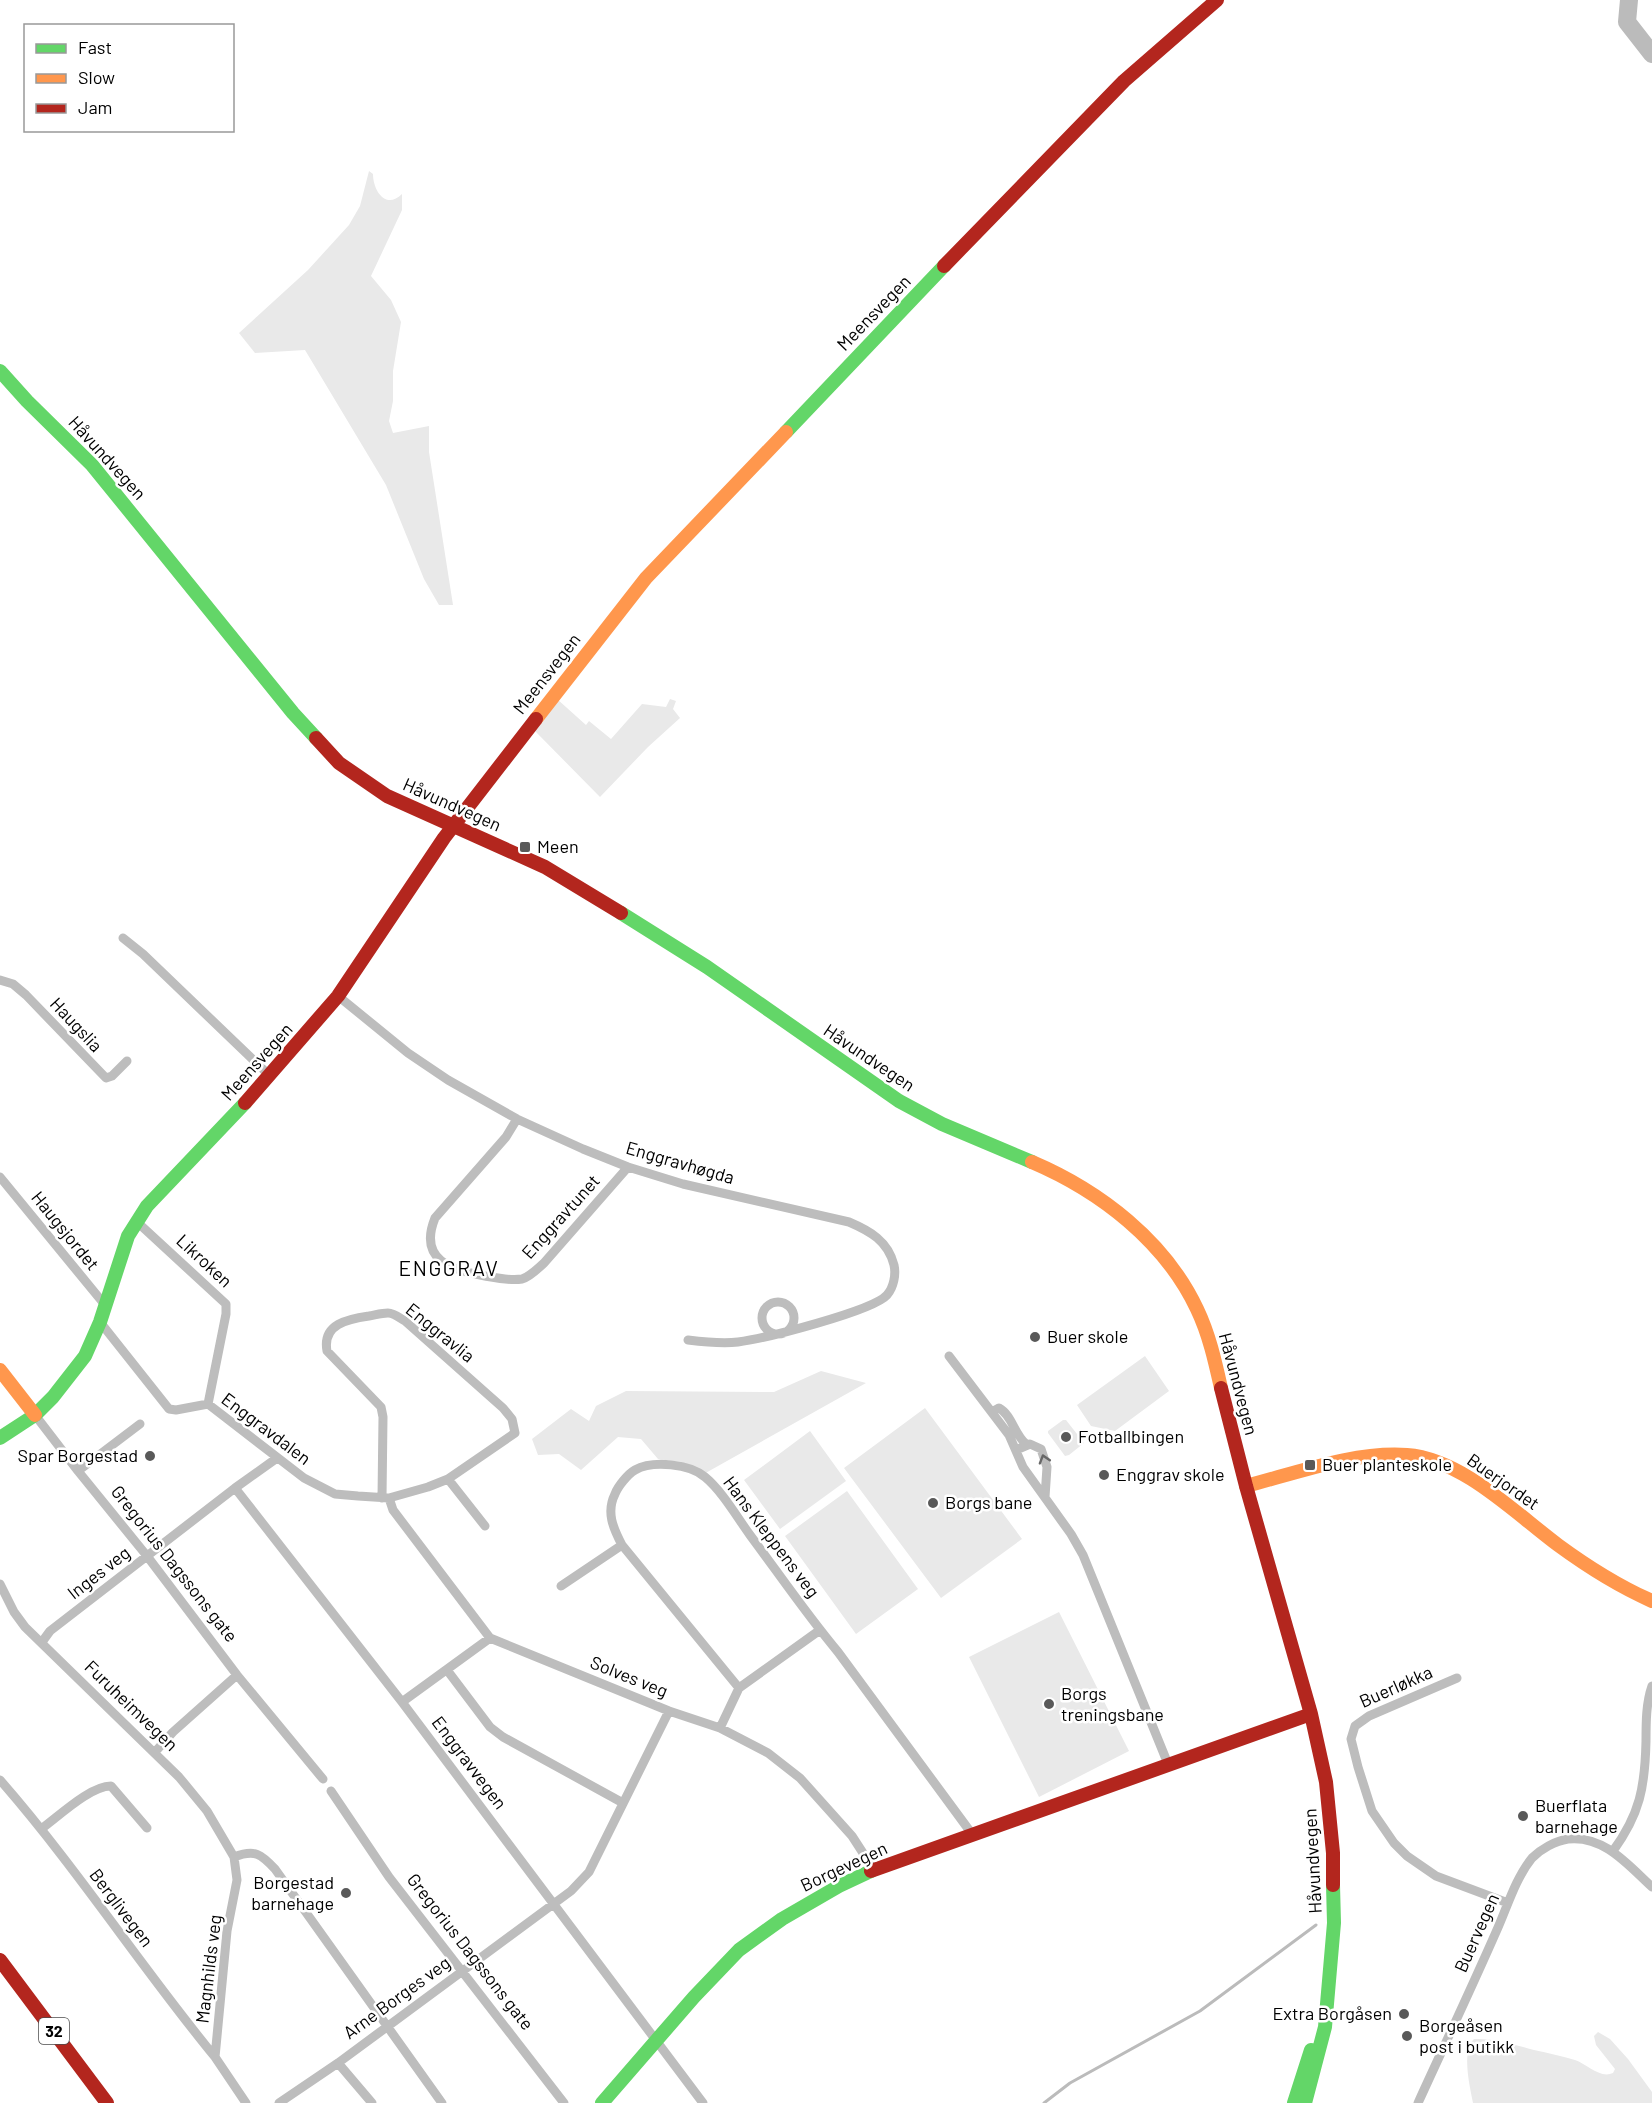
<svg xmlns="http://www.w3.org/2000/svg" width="1652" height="2103" viewBox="0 0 1652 2103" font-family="Barlow,sans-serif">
  <rect width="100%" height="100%" fill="#fff"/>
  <path fill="#e9e9e9" d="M369,171l4,3c0,17 13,36 29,20v16l-31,66 20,24 10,22 -8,49v30l-4,20 4,12 36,-7v26l24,153h-14l-15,-26 -38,-94 -81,-135 -50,3 -16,-20 69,-63 41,-45 11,-19z
    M557,699l29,26 3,-4 22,18 31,-35 24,3 4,-8 6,2 -3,8 7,9 -32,29 -48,50 -67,-68z
    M1145,1356l24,35 -54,40 -24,-5 -14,-21z
    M821,1371l45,12 -164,92 -20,-13 -24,-3 -17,-20 -23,-2 -37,33 -22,-16 -21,1 -6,-16 39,-30 18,12 7,-15 30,-15 148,1z
    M925,1408l97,131 -81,59 -97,-130z
    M1063,1420h3l18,23 -15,12 -4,1 -17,-23v-2z
    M810,1431l36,50 -66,48 -36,-49z
    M847,1491l71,98 -62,45 -71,-98z
    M1059,1612l70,139 -90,46 -70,-140z
    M1598,2032l12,7 18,20 24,33v11h-179c-3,-16 -12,-52 1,-64 20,-1 41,6 60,11 14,3 28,6 41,10 12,4 25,19 38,13l2,-4 -19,-24 -2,-9z"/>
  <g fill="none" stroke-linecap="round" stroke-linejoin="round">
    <path stroke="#bbb" stroke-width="3" d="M1044,2103l26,-20 130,-72 116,-86"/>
    <path stroke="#bbb" stroke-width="18" d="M1629,0l-2,22 25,32"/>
    <path stroke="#bdbdbd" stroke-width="9" d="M123,938l20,16 127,122
      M0,980l13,4 13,11 80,83 6,-2 15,-15
      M338,996l70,57 40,27 69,39 66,30 45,18 55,17 166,38c21,9 39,19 45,43 2,9 0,22 -7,30 -14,16 -124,44 -149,47 -16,2 -34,0 -50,-2
      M517,1119l-11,18 -71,81c-17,42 16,52 50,58 11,2 25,5 37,3 9,-3 15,-10 22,-16l84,-96
      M0,1177l105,128
      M136,1221l90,83v10l-18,90
      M762 1318a16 16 0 1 1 32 0a16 16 0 1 1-32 0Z
      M100,1322l69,87 7,1 32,-6 96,74 31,16 23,2 31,2 39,-11 20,-8 67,-46 -3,-14 -9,-11 -98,-87c-5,-3 -11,-8 -17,-8 -6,0 -13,2 -19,3 -21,3 -47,8 -42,35l54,56 2,10 -1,81
      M949,1356l60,79 14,32 48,67 12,21 85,209
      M992,1412l7,-4c13,7 15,26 27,36
      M35,1415l43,56 69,85 90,119 86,104
      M1016,1450l14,-6 11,5 6,18 -2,30
      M277,1458l-42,30 167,214 301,401
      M78,1471l62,-47
      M448,1479l37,47
      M389,1498l4,12 97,128 179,73 51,17 48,25 32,25 52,58 22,34
      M0,1584l14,28 11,15 154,150 28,34 27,46
      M561,1586l61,-41
      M42,1642l8,-11 185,-143
      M447,1670l43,57 13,10 120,66
      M1457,1678l-88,38 -14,10 -4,13 7,28 14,44 22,32 13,13 29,20 72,27
      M739,1688l-117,-143c-9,-17 -16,-33 -7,-51 3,-8 13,-20 20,-24 18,-10 55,-6 70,7 17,14 32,40 45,58 29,39 57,80 88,117l134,182
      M402,1702l88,-64
      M720,1728l19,-40 81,-58
      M155,1752l18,-20 64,-57
      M0,1780c77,88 141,187 215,277
      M331,1791l58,86 175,226
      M41,1829c18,-13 49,-43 70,-43l36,42
      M1613,1851c27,-37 32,-64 33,-110 0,-18 0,-38 6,-55
      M338,2063l34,40
      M246,2103l-31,-46 12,-126 10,-51 -3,-23c21,-8 27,-3 41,12l167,234
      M279,2103l59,-40 233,-172 18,-19 80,-161
      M1418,2103c26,-57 53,-114 78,-171 11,-24 19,-53 36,-74 9,-9 23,-17 36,-19 36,-4 60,26 84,48"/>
    <path stroke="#63d668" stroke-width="14" d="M0,371l27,30 65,64 201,248 23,25
      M786,432l158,-166
      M621,913l86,54 192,134 43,23 90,38
      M0,1438l35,-23 18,-18 32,-41 15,-34 28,-86 19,-30 98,-103
      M602,2103l92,-106 45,-47 43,-31 57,-33 32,-15
      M1294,2103l17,-53
      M1305,2103l20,-76 9,-104 -1,-38"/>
    <path stroke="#ff974d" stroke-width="14" d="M536,719l110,-141 140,-146
      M1032,1162c68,29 133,79 165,147 12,25 18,52 24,79
      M0,1370l35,45
      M1246,1486c50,-13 110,-35 161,-31 55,4 108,58 151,90 30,22 60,41 94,56"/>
    <path stroke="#b3261e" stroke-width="14" d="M944,266l180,-185 93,-81
      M316,738l23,25 48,33 158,71 76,46
      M245,1103l93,-107 106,-158 92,-119
      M1221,1388l25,98 65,228 15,68 7,71v32
      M871,1871l440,-157
      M0,1960l107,143"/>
  </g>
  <defs><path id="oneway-chevron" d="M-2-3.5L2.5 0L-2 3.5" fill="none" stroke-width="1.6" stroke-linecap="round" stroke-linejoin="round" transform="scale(1.5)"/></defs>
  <use stroke="#686868" href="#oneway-chevron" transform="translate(1044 1459) rotate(-107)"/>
  <g fill="#595959" stroke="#fff" stroke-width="2">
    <rect x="519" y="841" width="12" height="12" rx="3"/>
    <circle cx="1035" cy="1337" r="6"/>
    <circle cx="1066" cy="1437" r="6"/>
    <circle cx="150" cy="1456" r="6"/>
    <rect x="1304" y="1459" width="12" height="12" rx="3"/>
    <circle cx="1104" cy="1475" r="6"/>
    <circle cx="933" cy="1503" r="6"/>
    <circle cx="1049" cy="1704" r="6"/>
    <circle cx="1523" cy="1816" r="6"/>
    <circle cx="346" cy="1893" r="6"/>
    <circle cx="1404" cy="2014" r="6"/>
    <circle cx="1407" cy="2036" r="6"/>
  </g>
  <g text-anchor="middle" stroke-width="5" stroke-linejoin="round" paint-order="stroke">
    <rect fill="#fff" stroke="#4c4c4c" stroke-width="1.5" x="39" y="2018" width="30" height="26" rx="4.5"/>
    <g font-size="16" font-weight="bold" fill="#000">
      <text x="54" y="2037">32</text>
    </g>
    <g font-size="18" fill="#000" stroke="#fff">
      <text transform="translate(874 313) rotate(-46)" y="6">Meensvegen</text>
      <text transform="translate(107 458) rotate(48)" y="6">Håvundvegen</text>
      <text transform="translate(547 674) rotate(-52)" y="6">Meensvegen</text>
      <text transform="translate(452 805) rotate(24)" y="6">Håvundvegen</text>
      <text transform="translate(76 1025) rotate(47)" y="6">Haugslia</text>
      <text transform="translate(869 1058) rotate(34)" y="6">Håvundvegen</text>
      <text transform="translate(257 1062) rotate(-48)" y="6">Meensvegen</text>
      <text transform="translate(680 1163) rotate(16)" y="6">Enggravhøgda</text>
      <text transform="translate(561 1217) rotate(-48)" y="6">Enggravtunet</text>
      <text transform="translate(65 1231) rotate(51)" y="6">Haugsjordet</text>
      <text transform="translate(204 1261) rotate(43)" y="6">Likroken</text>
      <text transform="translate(440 1333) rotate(39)" y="6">Enggravlia</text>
      <text transform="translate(1238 1384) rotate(75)" y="6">Håvundvegen</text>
      <text transform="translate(266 1429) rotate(37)" y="6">Enggravdalen</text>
      <text transform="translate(1503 1482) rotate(35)" y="6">Buerjordet</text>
      <text transform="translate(771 1537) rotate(53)" y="6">Hans Kleppens veg</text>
      <text transform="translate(174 1564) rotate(52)" y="6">Gregorius Dagssons gate</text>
      <text transform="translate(99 1573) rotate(-38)" y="6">Inges veg</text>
      <text transform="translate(629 1677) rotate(22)" y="6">Solves veg</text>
      <text transform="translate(1396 1687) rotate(-24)" y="6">Buerløkka</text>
      <text transform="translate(131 1706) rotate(44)" y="6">Furuheimvegen</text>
      <text transform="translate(469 1763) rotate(53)" y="6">Enggravvegen</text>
      <text transform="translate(1313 1861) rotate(-93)" y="6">Håvundvegen</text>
      <text transform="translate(844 1867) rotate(-25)" y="6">Borgevegen</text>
      <text transform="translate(121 1908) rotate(53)" y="6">Berglivegen</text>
      <text transform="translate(1477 1933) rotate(-66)" y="6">Buervegen</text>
      <text transform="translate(470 1952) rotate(52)" y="6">Gregorius Dagssons gate</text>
      <text transform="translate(209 1969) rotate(-83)" y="6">Magnhilds veg</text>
      <text transform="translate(397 1998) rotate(-36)" y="6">Arne Borges veg</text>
    </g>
    <g font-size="18" fill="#000" stroke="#fff" text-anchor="start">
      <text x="537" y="853">Meen</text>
      <text x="1047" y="1343">Buer skole</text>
      <text x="1078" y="1443">Fotballbingen</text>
      <text x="138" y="1462" text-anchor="end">Spar Borgestad</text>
      <text x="1322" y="1471">Buer planteskole</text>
      <text x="1116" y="1481">Enggrav skole</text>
      <text x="945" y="1509">Borgs bane</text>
      <text x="1061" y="1700">Borgs<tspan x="1061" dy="21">treningsbane</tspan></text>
      <text x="1535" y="1812">Buerflata<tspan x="1535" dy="21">barnehage</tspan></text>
      <text x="334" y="1889" text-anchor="end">Borgestad<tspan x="334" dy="21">barnehage</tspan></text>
      <text x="1392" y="2020" text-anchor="end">Extra Borgåsen</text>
      <text x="1419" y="2032">Borgeåsen<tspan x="1419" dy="21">post i butikk</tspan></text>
    </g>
    <g font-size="21" letter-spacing="1.5" fill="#000" stroke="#fff">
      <text x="449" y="1276">ENGGRAV</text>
    </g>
  </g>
  <rect x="24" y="24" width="210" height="108" fill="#ffffff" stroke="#999999" stroke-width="1.5"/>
  <rect x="36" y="44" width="30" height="9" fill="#63d668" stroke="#999999" stroke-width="1.5"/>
  <text x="78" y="54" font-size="18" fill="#000000">Fast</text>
  <rect x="36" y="74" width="30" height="9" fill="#ff974d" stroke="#999999" stroke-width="1.5"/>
  <text x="78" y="84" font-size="18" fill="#000000">Slow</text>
  <rect x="36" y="104" width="30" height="9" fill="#b3261e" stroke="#999999" stroke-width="1.5"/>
  <text x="78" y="114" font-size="18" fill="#000000">Jam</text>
</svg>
